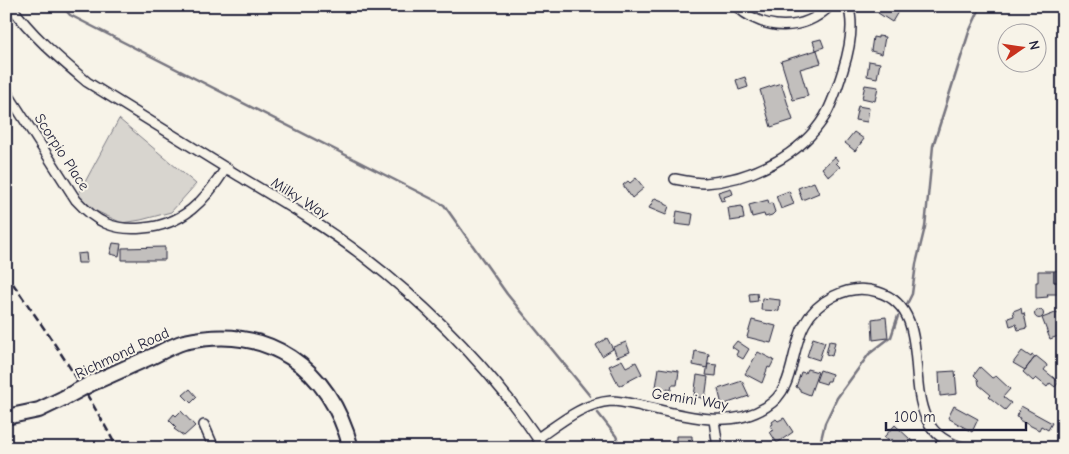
<svg xmlns="http://www.w3.org/2000/svg" width="1069" height="454" viewBox="0 0 1069 454" font-family="'Comic Neue',sans-serif">
  <rect width="100%" height="100%" fill="#f7f3e8"/>
  <filter id="ink" filterUnits="userSpaceOnUse"><feTurbulence type="fractalNoise" baseFrequency=".02" numOctaves="2"/><feDisplacementMap in="SourceGraphic" scale="10" xChannelSelector="R" yChannelSelector="G"/><feConvolveMatrix kernelMatrix="1 2 1 2 8 2 1 2 1" color-interpolation-filters="sRGB"/></filter>
  <g filter="url(#ink)">
    <path fill="#d8d5cf" stroke="#7d7c85" d="M119,119l77,65 -25,28 -30,8 -19,3 -28,-13 -16,-15z"/>
    <g fill="none" stroke-linecap="round" stroke-linejoin="round">
      <path stroke="#76747f" stroke-width="2.5" d="M62,6l8,9 374,190 63,89 83,102
        M907,304l5,-10 4,-30 9,-37 8,-81 36,-114 12,-26
        M598,413l18,23 5,12
        M819,448l6,-25 12,-25 32,-44 22,-17 7,-21"/>
    </g>
    <path fill="#c2bfbd" stroke="#22223b" d="M882,6l5,2v-2h6l6,4 -7,12 -14,-9z
      M878,36l7,1 -3,17 -11,-3 2,-14 5,1z
      M821,39l3,8 -8,3 -3,-9z
      M817,50l4,13 -21,6 8,27 -15,4 -12,-39z
      M869,61l11,2 -3,15 -10,-2z
      M745,77l3,10 -9,3 -3,-10z
      M781,83l12,37 -22,7 -11,-37z
      M865,85l13,2 -3,14 -13,-3z
      M858,106l11,2 -2,14 -12,-2z
      M854,132l10,7 -9,12 -10,-8z
      M835,157l3,4 -2,2 4,4 -11,10 -7,-9z
      M636,178l8,10 -12,10 -9,-13 5,-4 2,2z
      M814,182l5,11 -17,7 -4,-12z
      M731,188l2,6 -9,3 1,3 -4,1 -3,-9z
      M789,191l5,13 -13,5 -5,-13z
      M655,198l10,4v2l4,2 -3,9 -17,-7z
      M768,200l1,4 3,-1 3,9 -3,3 -7,2 -1,-3 -12,3 -3,-12z
      M742,206l2,13 -14,2 -2,-13z
      M677,211l16,3 -2,12 -16,-2z
      M113,243l8,1 -2,12 -9,-2z
      M165,247v13h-43v-12z
      M77,254l9,-1 1,10h-9z
      M1063,270v12h-9v-11z
      M1038,271h16v11h4v12h-11l1,3 -12,1v-16h2z
      M757,293l1,8 -8,1 -1,-8z
      M762,298l18,2 -1,11 -18,-1z
      M1021,308l1,6 2,-1 3,15 -9,2 -2,-6 -6,2 -2,-8 6,-2 -1,-5z
      M1034.5 314a4.5 4.5 0 1 1 9 0a4.5 4.5 0 1 1-9 0Z
      M1058,312l2,5 3,-1v24l-2,-5 -11,4 -8,-21z
      M886,317l2,21 -15,2 -1,-21z
      M752,320l24,6 -5,17 -24,-6z
      M607,338l6,11 -11,7 -6,-11z
      M813,338l12,4 -6,18 -12,-4z
      M737,341l12,8 -6,10 -7,-4 2,-4 -6,-4z
      M829,341l6,1 -3,14 -6,-2z
      M626,342l4,10 -13,5 -4,-10z
      M695,351l14,3 -2,14 -14,-3z
      M1022,351l9,6 1,-2 3,2 -10,13 -12,-7z
      M758,352l16,8 -4,8 -2,-1 -6,16 -17,-9z
      M1036,356l10,8 1,2 -3,4 15,12 -4,5 -5,-4 -3,4 -11,-9 -3,3 -10,-9z
      M622,360l4,7 10,-5 6,12 -23,12 -10,-20z
      M708,364l9,1 -1,11 -10,-1z
      M980,367l12,11 4,-2 14,13 -7,8 8,6 -6,7 -16,-13 2,-2 -12,-10 -1,-6 -4,-4z
      M659,368l20,3 -2,14h-5l-1,5 -15,-3z
      M807,369l11,3 -8,23 -10,-4v-2l-4,-2 5,-15 4,1z
      M820,370l12,4 -2,7h-3l-1,3 -10,-3z
      M955,371l2,23 -17,2 -1,-24z
      M697,375l11,2 -3,22 -11,-3z
      M742,381l7,15 -27,9 -4,-16z
      M190,389l7,8 -6,6 -8,-8z
      M954,406l24,13 -6,13 -24,-14z
      M1021,406l31,17 -4,7 -7,-4 -2,4 -20,-10 1,-2 -4,-1z
      M181,411l14,15 -11,10 -10,-7 2,-2 -7,-7 5,-6 2,2z
      M784,418l9,14 -16,11 -7,-11 3,-2 -3,-4 3,-2 -1,-2 4,-3 2,2z
      M895,425l16,15 7,8h-17l-10,-9 -2,2 -5,-4z
      M676,436h16v6h-3v6h-13z"/>
    <g fill="none" stroke-linecap="round" stroke-linejoin="round">
      <defs>
        <path id="minor" d="M11,6c21,30 49,53 76,76 51,31 101,63 152,94 42,25 85,50 124,80 69,53 133,119 181,192
          M736,6c28,25 66,27 94,0
          M6,91l70,109c20,22 37,31 67,28 40,-3 62,-27 83,-60
          M675,179c10,2 20,4 30,4 45,-3 96,-27 120,-67 8,-14 13,-30 18,-46 6,-19 12,-44 5,-64
          M714,420l4,28
          M204,425l10,23
          M538,438c22,-15 45,-35 73,-37 10,0 21,3 30,5 41,8 87,25 125,1 41,-25 13,-83 68,-111 14,-7 29,-9 44,-4 71,22 3,141 90,156"/>
        <path id="highway" d="M90,384c21,-9 42,-19 63,-28 10,-5 21,-11 31,-14 84,-19 145,25 167,106
          M6,417l33,-7 25,-12"/>
      </defs>
      <use href="#minor" stroke="#22223b" stroke-width="12"/>
      <use href="#highway" stroke="#22223b" stroke-width="18"/>
      <use href="#minor" stroke="#f7f3e8" stroke-width="9"/>
      <use href="#highway" stroke="#f7f3e8" stroke-width="14"/>
      <path stroke="#22223b" stroke-width="2.5" stroke-dasharray="8 4" stroke-linecap="butt" d="M6,274c40,56 79,113 111,174"/>
      <defs>
        <path id="highway-bridge" d="M64,398l26,-14"/>
      </defs>
      <use href="#highway-bridge" stroke="#22223b" stroke-width="18" stroke-linecap="butt"/>
      <use href="#highway-bridge" stroke="#f7f3e8" stroke-width="14"/>
    </g>
  </g>
  <g text-anchor="middle" stroke-width="4" stroke-linejoin="round" paint-order="stroke">
    <g font-size="15" fill="#22223b" stroke="#f7f3e8">
      <text transform="translate(62 152) rotate(57)" y="5">Scorpio Place</text>
      <text transform="translate(300 198) rotate(32)" y="5">Milky Way</text>
      <text transform="translate(122 353) rotate(-25)" y="5">Richmond Road</text>
      <text transform="translate(690 399) rotate(9)" y="5">Gemini Way</text>
    </g>
  </g>
  <rect width="1069" height="454" fill="none" stroke="#f7f3e8" stroke-width="25"/>
  <rect x="12" y="12" width="1044" height="429" fill="none" stroke="#22223b" stroke-width="2" filter="url(#ink)"/>
  <g transform="translate(1022 48) rotate(77)"><circle r="24" fill="#f7f3e8" stroke="#a29fa3"/>
  <path d="M0-4L9 19L0 12L-9 19Z" fill="#c8321e"/>
  <text y="-8" font-size="14" font-weight="bold" text-anchor="middle" fill="#22223b">N</text>
  </g>
  <path d="M886 422v8h140v-8" fill="none" stroke="#22223b" stroke-width="2.5"/>
  <text x="894" y="422" font-size="15" fill="#22223b" stroke="#f7f3e8" stroke-width="4" paint-order="stroke">100 m</text>
</svg>
